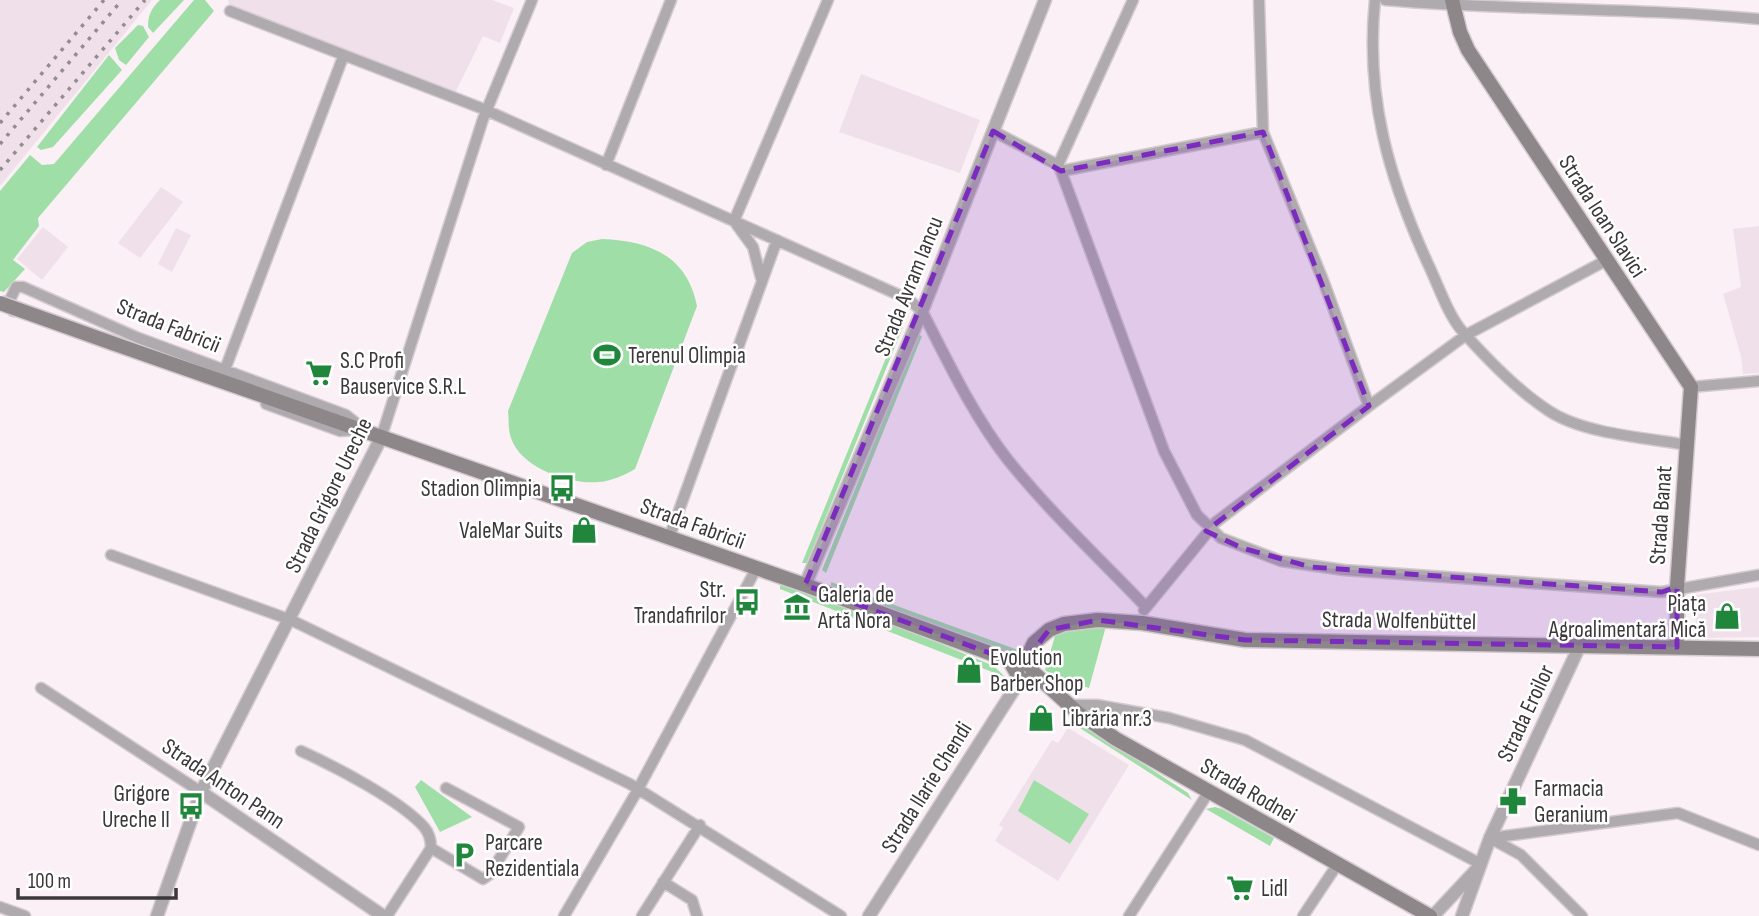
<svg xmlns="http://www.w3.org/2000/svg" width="1759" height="916" viewBox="0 0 1759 916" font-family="'Sofia Sans Condensed',sans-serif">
  <rect width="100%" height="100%" fill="#faf0f6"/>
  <path fill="#f0e0ea" d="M0,0h152l-152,186z
    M228,0h264l22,8 -14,35 -17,-7 -30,61 -223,-86z
    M861,74l119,46 -20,53 -121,-41z
    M161,187l22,15 -43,56 -22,-15z
    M1759,226v147l-16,1 -2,-18 -18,-62 18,-7 -8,-58z
    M43,227l25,20 -26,33 -25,-21z
    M176,228l15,7 -19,37 -14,-8z
    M1759,587v50l-62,1 -3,-43z
    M1068,728l61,37 -71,116 -63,-40 8,-13 -4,-3 53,-85 6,3z"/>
  <path fill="#9fdfa7" d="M160,0h24l-31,33 -5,-6c0,-12 3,-18 12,-27z
    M194,0h11l9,11 -176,207 1,8 -26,34 12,9 -21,23 -4,-1v-100l30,-36 12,10 12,-1z
    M138,25l5,1 6,11 -23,28 -7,-5 -4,-12z
    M109,55l13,15 -69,77 -12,3 -4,-3z
    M602,239c47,2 85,16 95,67l-62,163c-10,6 -24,12 -36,13 -30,3 -78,-14 -88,-44 -3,-8 -2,-19 -3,-27l64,-158 15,-11z
    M899,326l4,1 -96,236h-5z
    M918,335l4,1 -96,237 -4,-3z
    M831,582l190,69 -7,5 -183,-69z
    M780,585l98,33 116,48 11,11 -225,-88z
    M1082,626h24l-17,62 -34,-11 -10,-7 10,-34z
    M1075,720l113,73 4,7 -120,-77z
    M421,780l51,37 -32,15 -25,-45z
    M1034,780l55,34 -19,30 -52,-33z
    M1215,807l7,2 52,29 -4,8 -64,-37z"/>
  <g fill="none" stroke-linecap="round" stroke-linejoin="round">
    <defs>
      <path id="minor" d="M1259,0l4,132 60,148 46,126
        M1375,0c-10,97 14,179 54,266 10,21 19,49 34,66 25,28 55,59 86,79 35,23 98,27 139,34
        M1385,0c124,11 249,7 374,19
        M230,11l251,97 427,191 14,12c26,51 51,104 86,149 42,52 91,98 137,146
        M993,131l65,34 3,6 103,280 33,64 24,23 60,23 63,9 318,22 97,-17
        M606,165l65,-165
        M1058,165l75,-165
        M1061,171l202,-39
        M761,278l-8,-31 -19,-26 94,-221
        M13,311l-4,-9 7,-15h7l113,50 210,78 15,12
        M224,372l119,-315
        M1691,387l68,-6
        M266,404l74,27 17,-1
        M381,438l102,-319 49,-119
        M669,538l108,-298
        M111,555l180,65 339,164 211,132
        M1144,610l72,-88 153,-116 97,-71 139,-74
        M41,688l160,104
        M1070,705h27l72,13 76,22 234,123
        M301,751c33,15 99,49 123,76 5,6 7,12 7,21l-44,68
        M1490,838l188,-25 81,32
        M1492,839l29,16 61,61
        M431,848l52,31 7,-5 29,-47 -73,-39
        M663,882l29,18 5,16
        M0,907l25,9
        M564,916l72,-123 120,-224
        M642,916l58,-91
        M1129,916l79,-123
        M1303,916l34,-51"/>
      <path id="tertiary" d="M805,585l117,-274 123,-311
        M201,792l182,124
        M157,916l44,-124 180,-354
        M869,916l151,-236
        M1433,916l43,-46
        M1462,916l28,-78 90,-193"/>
      <path id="secondary" d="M1452,0l8,32 8,18 223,337 -14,200v60
        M112,343l693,242 217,80
        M1009,660l13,22 11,-4 -1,-13
        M1024,664l10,-21 15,-13 15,-6 34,-4 44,3 103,17 514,9
        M1035,674l43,39 38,26 314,177"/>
    </defs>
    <use href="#minor" stroke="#d4cbd0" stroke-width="13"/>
    <use href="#tertiary" stroke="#d4cbd0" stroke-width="15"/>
    <use href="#secondary" stroke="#d4cbd0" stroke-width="17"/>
    <use href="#minor" stroke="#afaaad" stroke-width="10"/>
    <use href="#tertiary" stroke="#afaaad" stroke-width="12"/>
    <use href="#secondary" stroke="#8d878a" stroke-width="14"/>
    <path stroke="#938d90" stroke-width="3.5" stroke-dasharray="3.5 7" stroke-linecap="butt" d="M0,123l104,-123
      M0,144l122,-144
      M0,170l145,-170"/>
    <defs>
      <path id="secondary-bridge" d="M0,303l112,40"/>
    </defs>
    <use href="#secondary-bridge" stroke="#d4cbd0" stroke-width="17" stroke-linecap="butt"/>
    <use href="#secondary-bridge" stroke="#8d878a" stroke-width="14"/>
  </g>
  <path fill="#7b2cbf" fill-opacity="0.2" stroke="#7b2cbf" stroke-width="5" stroke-dasharray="14 9" stroke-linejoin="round" d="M993,131l68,40 202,-39 106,274 -163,125 36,17 69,19 351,25 15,-5v60l-432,-7 -147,-20 -49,10 -27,35 -217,-80z"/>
  <defs>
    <symbol id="stadium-bare" viewBox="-9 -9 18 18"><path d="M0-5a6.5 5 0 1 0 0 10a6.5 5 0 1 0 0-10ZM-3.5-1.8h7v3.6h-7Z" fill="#1f863c" stroke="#fff" stroke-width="2.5" paint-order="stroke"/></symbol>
    <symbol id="supermarket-bare" viewBox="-9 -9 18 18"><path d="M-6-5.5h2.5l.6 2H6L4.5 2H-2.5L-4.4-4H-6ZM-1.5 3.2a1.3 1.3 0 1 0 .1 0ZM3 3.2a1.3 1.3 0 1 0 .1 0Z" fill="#1f863c" stroke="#fff" stroke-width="2.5" paint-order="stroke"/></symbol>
    <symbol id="bus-bare" viewBox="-9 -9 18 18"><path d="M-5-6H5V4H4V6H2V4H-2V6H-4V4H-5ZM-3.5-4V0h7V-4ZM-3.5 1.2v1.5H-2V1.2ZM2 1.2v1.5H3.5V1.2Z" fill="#1f863c" stroke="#fff" stroke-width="2.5" paint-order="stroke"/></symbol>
    <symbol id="shop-bare" viewBox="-9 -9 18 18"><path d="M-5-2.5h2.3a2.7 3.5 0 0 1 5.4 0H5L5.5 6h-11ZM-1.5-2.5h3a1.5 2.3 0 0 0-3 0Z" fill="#1f863c" stroke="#fff" stroke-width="2.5" paint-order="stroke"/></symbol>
    <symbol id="museum-bare" viewBox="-9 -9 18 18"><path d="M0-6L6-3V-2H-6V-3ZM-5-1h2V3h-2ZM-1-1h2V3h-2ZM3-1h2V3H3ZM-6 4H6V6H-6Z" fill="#1f863c" stroke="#fff" stroke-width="2.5" paint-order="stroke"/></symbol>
    <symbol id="pharmacy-bare" viewBox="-9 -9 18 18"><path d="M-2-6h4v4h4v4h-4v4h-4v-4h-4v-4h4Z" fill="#1f863c" stroke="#fff" stroke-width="2.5" paint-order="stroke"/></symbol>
    <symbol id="parking-bare" viewBox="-9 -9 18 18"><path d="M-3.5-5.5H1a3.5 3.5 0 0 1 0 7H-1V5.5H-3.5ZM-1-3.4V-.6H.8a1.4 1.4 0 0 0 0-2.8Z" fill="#1f863c" stroke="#fff" stroke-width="2.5" paint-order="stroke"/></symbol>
  </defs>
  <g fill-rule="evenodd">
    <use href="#stadium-bare" x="588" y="336" width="38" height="38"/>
    <use href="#supermarket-bare" x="300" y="354" width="38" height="38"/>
    <use href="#bus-bare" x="543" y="469" width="38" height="38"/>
    <use href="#shop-bare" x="565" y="511" width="38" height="38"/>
    <use href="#bus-bare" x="728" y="583" width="38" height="38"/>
    <use href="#museum-bare" x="778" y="588" width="38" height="38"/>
    <use href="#shop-bare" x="1708" y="597" width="38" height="38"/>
    <use href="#shop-bare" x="950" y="651" width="38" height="38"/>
    <use href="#shop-bare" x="1022" y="699" width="38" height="38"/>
    <use href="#pharmacy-bare" x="1494" y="782" width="38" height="38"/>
    <use href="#bus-bare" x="172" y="787" width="38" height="38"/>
    <use href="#parking-bare" x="445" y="836" width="38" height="38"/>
    <use href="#supermarket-bare" x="1221" y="869" width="38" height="38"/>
  </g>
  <g text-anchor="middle" stroke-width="5" stroke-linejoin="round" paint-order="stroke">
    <g font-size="23" fill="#3c383a" stroke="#fff">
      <text transform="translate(1603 216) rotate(57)" y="8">Strada Ioan Slavici</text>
      <text transform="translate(908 286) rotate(-68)" y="8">Strada Avram Iancu</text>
      <text transform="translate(169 325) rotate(22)" y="8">Strada Fabricii</text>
      <text transform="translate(328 495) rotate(-64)" y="8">Strada Grigore Ureche</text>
      <text transform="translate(1660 515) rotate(-86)" y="8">Strada Banat</text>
      <text transform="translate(693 523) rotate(20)" y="8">Strada Fabricii</text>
      <text transform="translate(1399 620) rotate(1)" y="8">Strada Wolfenbüttel</text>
      <text transform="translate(1525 713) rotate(-65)" y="8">Strada Eroilor</text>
      <text transform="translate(224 783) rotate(34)" y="8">Strada Anton Pann</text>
      <text transform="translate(926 787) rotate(-58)" y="8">Strada Ilarie Chendi</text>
      <text transform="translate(1249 790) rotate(30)" y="8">Strada Rodnei</text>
    </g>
    <g font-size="23" fill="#3c383a" stroke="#fff" text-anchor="start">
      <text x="628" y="363">Terenul Olimpia</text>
      <text x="340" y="368">S.C Profi<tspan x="340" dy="26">Bauservice S.R.L</tspan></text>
      <text x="541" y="496" text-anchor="end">Stadion Olimpia</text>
      <text x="563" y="538" text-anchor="end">ValeMar Suits</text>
      <text x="726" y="597" text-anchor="end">Str.<tspan x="726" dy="26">Trandafirilor</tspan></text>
      <text x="818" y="602">Galeria de<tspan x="818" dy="26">Artă Nora</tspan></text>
      <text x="1706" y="611" text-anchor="end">Piața<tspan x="1706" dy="26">Agroalimentară Mică</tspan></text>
      <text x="990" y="665">Evolution<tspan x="990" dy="26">Barber Shop</tspan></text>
      <text x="1062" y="726">Librăria nr.3</text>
      <text x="1534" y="796">Farmacia<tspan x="1534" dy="26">Geranium</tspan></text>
      <text x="170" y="801" text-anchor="end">Grigore<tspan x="170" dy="26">Ureche II</tspan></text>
      <text x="485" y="850">Parcare<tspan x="485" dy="26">Rezidentiala</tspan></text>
      <text x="1261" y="896">Lidl</text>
    </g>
  </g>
  <path d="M18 888v10h158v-10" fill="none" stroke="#3c383a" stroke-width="3.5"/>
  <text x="28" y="888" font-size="21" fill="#3c383a" stroke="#ffffff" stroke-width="5" paint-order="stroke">100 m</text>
</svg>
